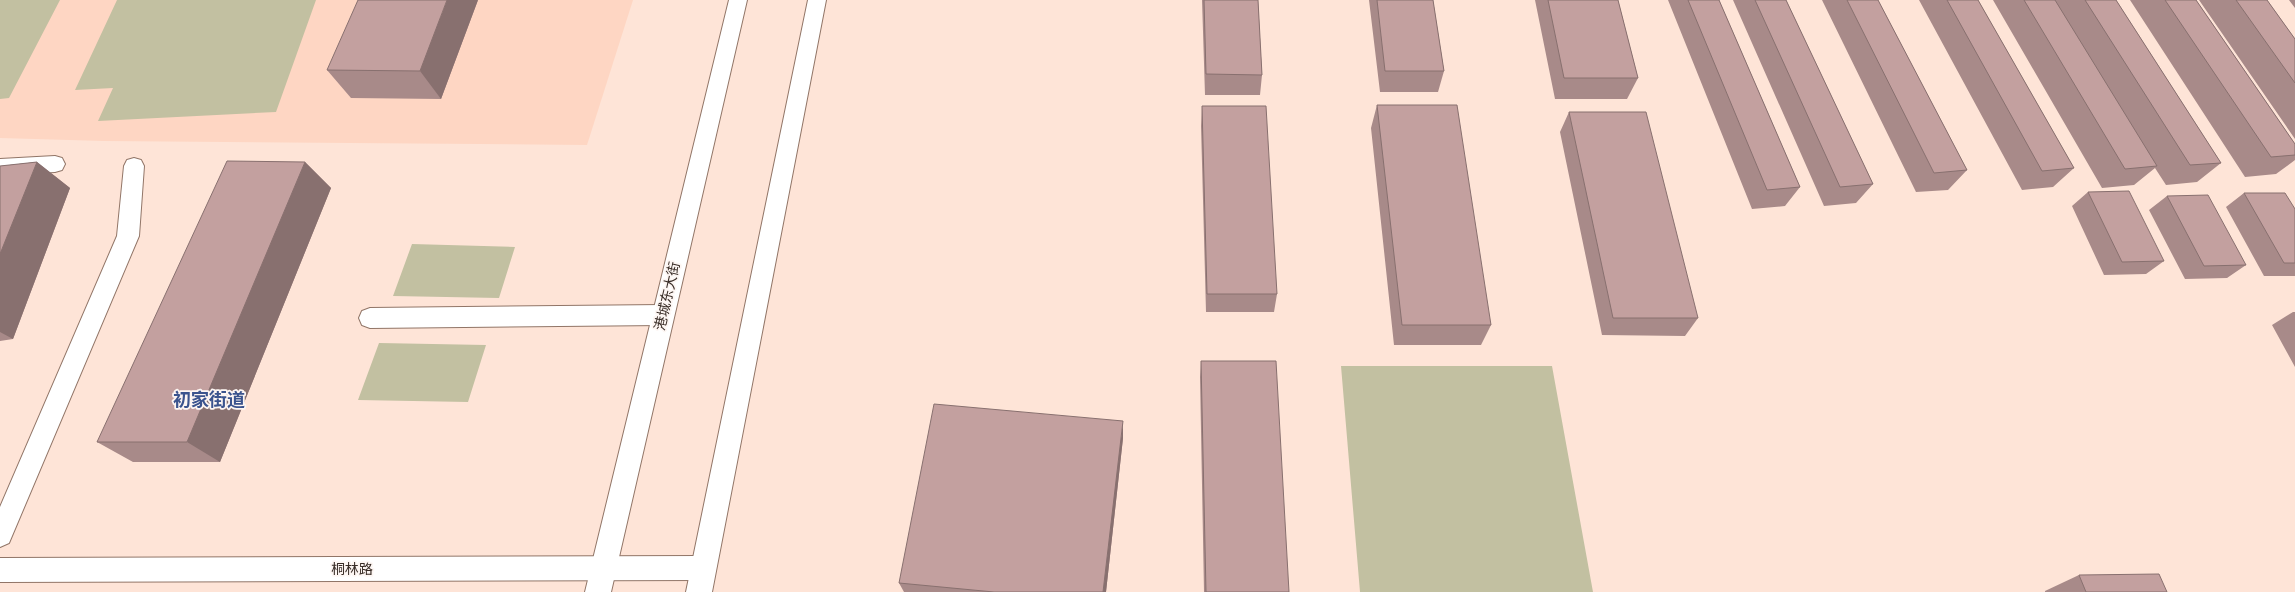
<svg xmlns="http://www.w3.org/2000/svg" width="2295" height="592" viewBox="0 0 2295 592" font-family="Signika,'Noto Sans SC',sans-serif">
  <rect width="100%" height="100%" fill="#fee4d7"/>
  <path fill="#fed6c3" d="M0,0h633l-46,145 -483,-4 -104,-3z"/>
  <path fill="#c2c0a1" d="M0,0h60l-51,98 -9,1z
    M117,0h199l-40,112 -178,9 15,-33 -38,2z
    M412,244l103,3 -16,51 -106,-2z
    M379,343l107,2 -18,57 -110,-2z
    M1341,366h211l41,226h-233z"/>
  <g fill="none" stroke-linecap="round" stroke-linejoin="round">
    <defs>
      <path id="minor" d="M55,156l7,2 3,6 -3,6 -7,2 -55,3v-16z
        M134,158l7,2 3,6 -5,70 -130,307 -9,4v-40l117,-271 7,-70 3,-6z
        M663,305l8,3 3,7 -3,7 -8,3 -293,3 -8,-3 -3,-7 3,-7 8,-3z
        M704,556l9,3 3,9 -3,9 -9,3 -704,2v-24z"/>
      <path id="major" d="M729,0h18l-136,592h-26z
        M808,0h18l-114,592h-26z"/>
    </defs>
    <use href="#minor" stroke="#917567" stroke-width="2"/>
    <use href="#major" stroke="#917567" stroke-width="2"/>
    <use href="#minor" fill="#fff" fill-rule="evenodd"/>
    <use href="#major" fill="#fff" fill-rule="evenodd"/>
  </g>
  <path fill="#a88a89" d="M478,0l-37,99 -90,-1 -24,-28z
    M1202,0h56l4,75 -2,20h-55z
    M1369,0h64l11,71 -6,21h-58z
    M1535,0h83l20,78 -11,21h-72z
    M1668,0h51l81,187 -15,19 -33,3z
    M1733,0h53l87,184 -17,19 -32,3z
    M1822,0h56l89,170 -19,20 -32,2z
    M1919,0h59l96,168 -21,19 -31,3z
    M1993,0h123l105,163 -24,19 -31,3 -11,-17 -21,17 -32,3z
    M2130,0h66l99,144v16l-19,14 -31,3z
    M2199,0h68l28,39v100z
    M2289,0h6v8z
    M1377,105l114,220 -10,20h-87l-23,-217z
    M1202,106l75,188 -3,18h-68l-5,-186z
    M1569,112l129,206 -13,18 -83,-1 -42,-203z
    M37,162l33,26 -57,151 -13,2v-175z
    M305,162l26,26 -111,274h-87l-36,-20z
    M2088,192l76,69 -18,13 -42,1 -32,-69z
    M2244,193l51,16v67h-31l-38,-69z
    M2167,196l79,69 -19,13 -42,1 -36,-69z
    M2293,312h2v55l-23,-42z
    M1201,361l88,231h-85l-4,-215z
    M1123,438l-17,154h-202l-5,-9z
    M2079,575l88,17h-122v-1z"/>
  <path fill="#88706f" d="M447,0h31l-37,99 -21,-28z
    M37,162l33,26 -57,151 -13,-7v-78z
    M305,162l26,26 -111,274 -33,-20z
    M1123,421v17l-17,154h-3z"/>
  <path fill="#c3a09f" stroke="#88706f" d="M358,0h89l-27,71 -93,-1z
    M1204,0h54l4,75 -56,-1z
    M1377,0h56l11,71h-59z
    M1548,0h70l20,78h-74z
    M1688,0h31l81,187 -33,3z
    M1755,0h31l87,184 -33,3z
    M1847,0h31l89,170 -33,3z
    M1947,0h31l96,168 -32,3z
    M2024,0h31l102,166 -32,3z
    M2085,0h31l105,163 -31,2z
    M2165,0h31l99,144v11l-24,2z
    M2236,0h31l28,39v44z
    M1377,105h80l34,220h-89z
    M1202,106h64l11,188h-70z
    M1569,112h77l52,206h-85z
    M227,161l78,1 -118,280h-90z
    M37,162l-37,92v-88z
    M2129,191l35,70 -42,1 -34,-70z
    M2244,193h41l10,16v54h-11z
    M2208,195l38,70 -42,1 -37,-70z
    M1201,361h75l13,231h-83z
    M934,404l189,17 -20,171h-109l-95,-9z
    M2159,574l8,18h-81l-7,-17z"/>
  <g text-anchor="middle" stroke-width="3.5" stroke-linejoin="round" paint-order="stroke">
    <g font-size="14" fill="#382c26" stroke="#fdf6f3">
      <text transform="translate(667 296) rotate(-77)" y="5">港城东大街</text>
      <text x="352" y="574">桐林路</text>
    </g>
    <g font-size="18" font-weight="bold" fill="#3b548e" stroke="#fdf6f3">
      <text x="209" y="406">初家街道</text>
    </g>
  </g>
</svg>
